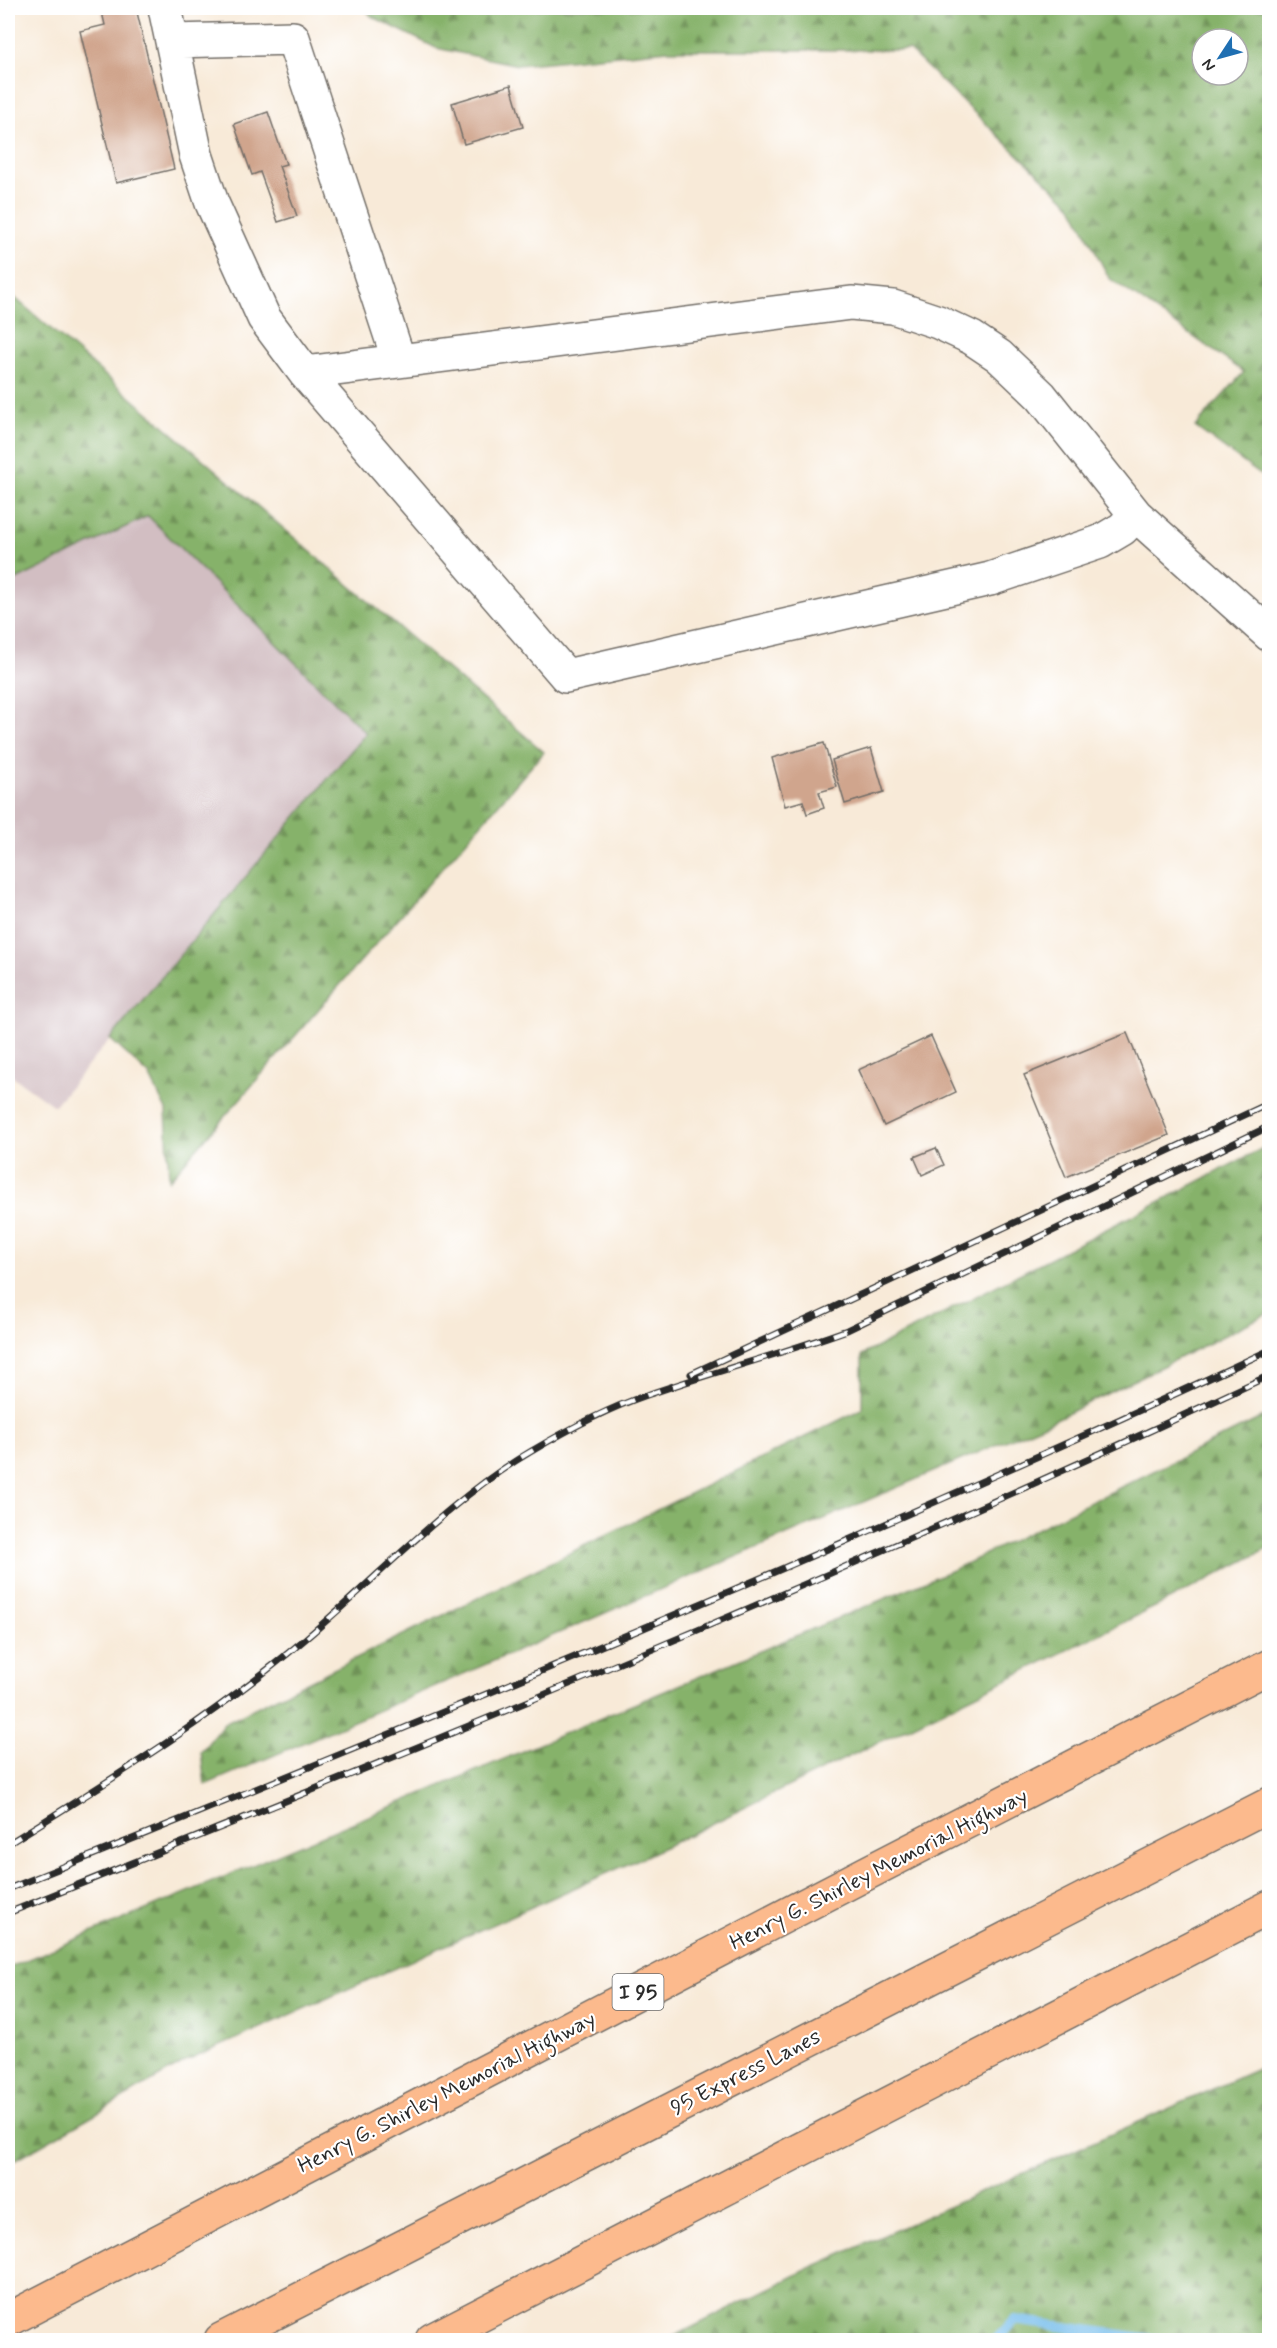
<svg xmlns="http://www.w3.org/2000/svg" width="1277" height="2348" viewBox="0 0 1277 2348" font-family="Mynerve,sans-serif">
  <defs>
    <pattern id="forest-firs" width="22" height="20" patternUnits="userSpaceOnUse" patternTransform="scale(1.5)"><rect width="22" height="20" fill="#86b26a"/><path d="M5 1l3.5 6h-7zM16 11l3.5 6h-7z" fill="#6e9157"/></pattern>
  </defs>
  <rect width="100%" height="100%" fill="#fff"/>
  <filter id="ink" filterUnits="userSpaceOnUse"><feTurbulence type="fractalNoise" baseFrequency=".0167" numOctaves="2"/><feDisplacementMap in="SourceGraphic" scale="12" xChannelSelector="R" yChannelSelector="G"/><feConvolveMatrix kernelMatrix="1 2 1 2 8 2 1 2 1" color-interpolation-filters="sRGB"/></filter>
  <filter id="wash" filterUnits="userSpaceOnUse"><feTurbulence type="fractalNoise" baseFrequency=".008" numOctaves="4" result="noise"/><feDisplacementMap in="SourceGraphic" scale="24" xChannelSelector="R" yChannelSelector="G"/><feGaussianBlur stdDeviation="1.35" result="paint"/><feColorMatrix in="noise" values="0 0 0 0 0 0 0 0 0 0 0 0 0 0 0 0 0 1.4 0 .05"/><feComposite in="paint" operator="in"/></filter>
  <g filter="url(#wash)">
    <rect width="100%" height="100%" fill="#f8ead8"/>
    <path fill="#d2bec2" d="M148,516l219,217 -313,373 -46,-33v-489z"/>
    <path fill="url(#forest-firs)" stroke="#586e4a" stroke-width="1.5" fill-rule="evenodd" d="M365,8h904v473l-74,-54 49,-55 -135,-94 -37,-72 -163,-156h-241l-150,15 -82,-17 -65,-32zM1202,39h36v36h-36z
      M8,292l536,460 -375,428 -3,-70 -17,-35 -39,-36 256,-306 -218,-217 -140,68z
      M1269,1145v168l-217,108 -847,364 -4,-33 23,-29 638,-314v-54z
      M1269,1414v134l-110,57 -511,250 -459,205 -181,104v-196l949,-400z
      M1269,2064v276h-602l141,-71z"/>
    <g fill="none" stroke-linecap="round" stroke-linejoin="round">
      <path stroke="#73bceb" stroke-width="10" d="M996,2340l18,-20 143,20"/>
    </g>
    <g id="blocks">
      <path fill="#d0a58d" d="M101,8h35l38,161 -58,14 -36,-152 25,-6z
        M511,85l12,42 -59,17 -12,-41z
        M268,112l18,52 -7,2 18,50 -19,6 -18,-50 -8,3 -18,-51z
        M824,743l13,44 -18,5 5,16 -17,6 -4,-13 -18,5 -13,-48z
        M871,748l13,44 -39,12 -13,-44z
        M1127,1033l42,102 -103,42 -42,-102z
        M931,1036l25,56 -72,34 -26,-56z
        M936,1148l8,17 -22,10 -8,-18z"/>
    </g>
  </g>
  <g filter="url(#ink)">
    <use href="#blocks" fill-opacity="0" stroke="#736e68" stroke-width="1.5"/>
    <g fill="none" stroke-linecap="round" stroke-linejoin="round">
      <defs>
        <path id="minor" d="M165,8l31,147 16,48 52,115 41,55 261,303 424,-97 110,-37 22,-13 14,-14
          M172,41l121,-3 106,323
          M305,373l546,-70 42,4 45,15 34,16 27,18 42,40 95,119 134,120"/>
        <path id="highway" d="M8,2320l859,-447 403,-207
          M221,2340l1049,-536
          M432,2340l838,-433"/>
      </defs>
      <use href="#minor" stroke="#736e68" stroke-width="36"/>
      <use href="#highway" stroke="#736e68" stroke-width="36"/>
      <use href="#minor" stroke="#fff" stroke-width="33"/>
      <use href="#highway" stroke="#fcba8d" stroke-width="33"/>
      <defs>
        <path id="rail" d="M691,1374l579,-271
          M8,1844c101,-63 204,-126 296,-204 73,-61 144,-140 226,-188 37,-22 76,-43 117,-57 66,-23 134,-41 200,-65l423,-204
          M8,1889c424,-170 847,-345 1262,-539
          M8,1913c424,-170 848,-343 1262,-538"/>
      </defs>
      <use href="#rail" stroke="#2b2b2b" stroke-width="7"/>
      <use href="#rail" stroke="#fff" stroke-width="4.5" stroke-dasharray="14" stroke-linecap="butt"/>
    </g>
  </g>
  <g text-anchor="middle" stroke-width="4.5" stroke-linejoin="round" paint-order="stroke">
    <rect fill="#fff" stroke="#6b6b6b" stroke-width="1.5" x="612.5" y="1974" width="51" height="36" rx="4.5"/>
    <g font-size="21" font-weight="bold" fill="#2b2b2b">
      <text x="638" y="1999">I 95</text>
    </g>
    <g font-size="22" fill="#2b2b2b" stroke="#fff">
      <text transform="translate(878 1868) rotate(-27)" y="8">Henry G. Shirley Memorial Highway</text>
      <text transform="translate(745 2071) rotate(-27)" y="8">95 Express Lanes</text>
      <text transform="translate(446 2091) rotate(-27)" y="8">Henry G. Shirley Memorial Highway</text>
    </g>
  </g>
  <rect width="1277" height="2348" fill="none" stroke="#fff" stroke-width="30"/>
  <g transform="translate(1220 57) rotate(234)"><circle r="28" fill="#ffffff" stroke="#aaaaaa" stroke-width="1.5"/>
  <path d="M0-4.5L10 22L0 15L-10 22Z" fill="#1f6fb2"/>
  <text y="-9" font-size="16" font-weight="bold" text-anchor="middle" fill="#2b2b2b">N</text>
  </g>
</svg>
